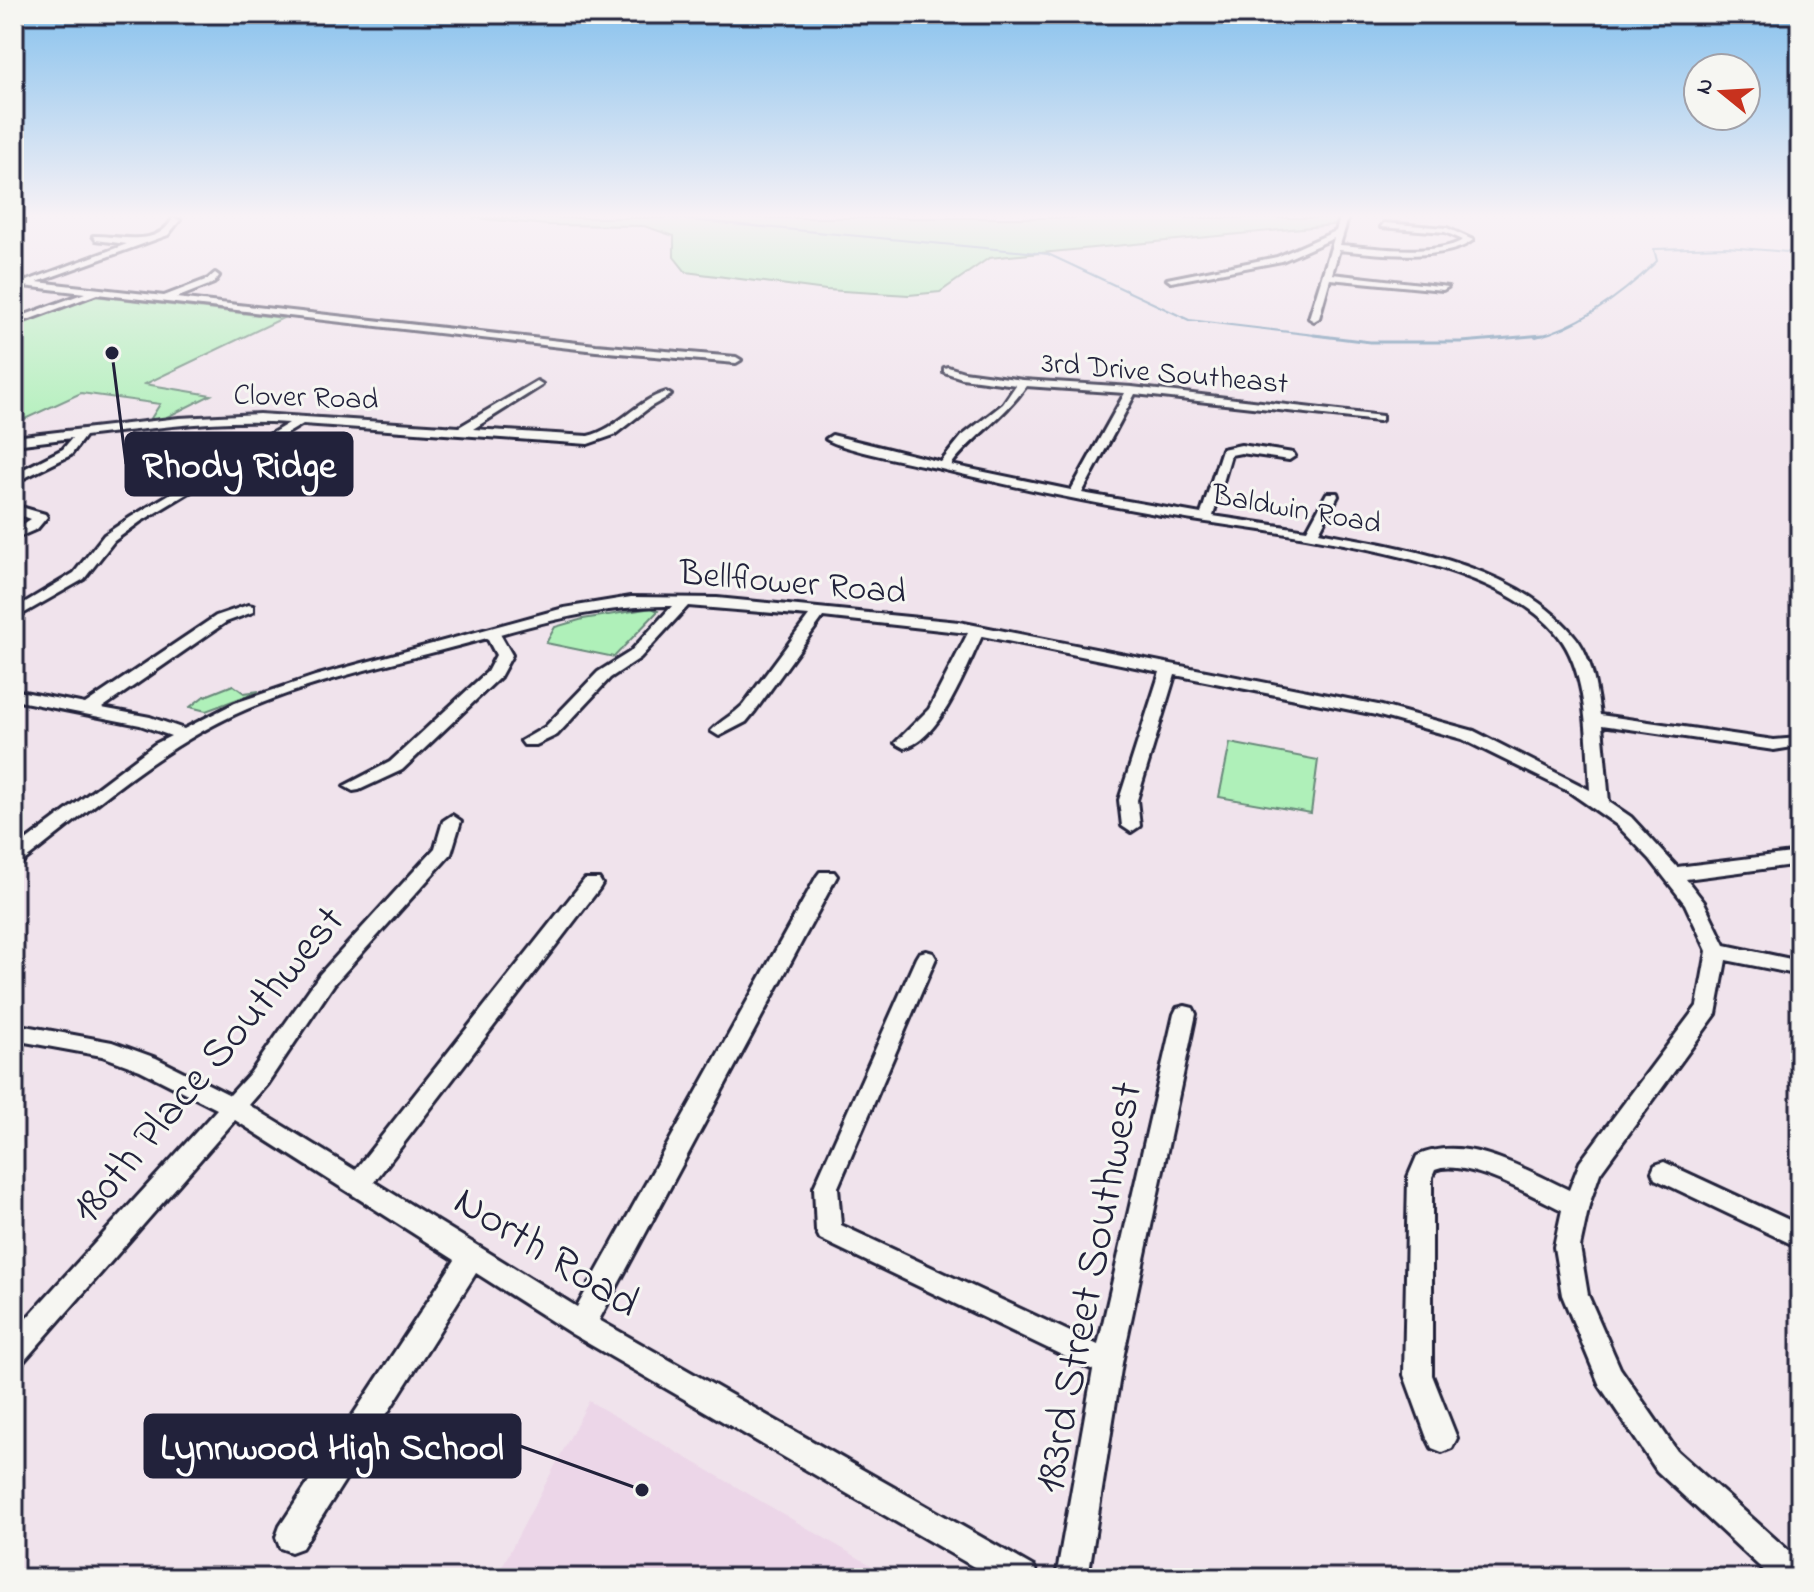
<svg xmlns="http://www.w3.org/2000/svg" width="1814" height="1592" viewBox="0 0 1814 1592" font-family="'Indie Flower',sans-serif">
  <rect width="100%" height="100%" fill="#f0e3ec"/>
  <filter id="ink" filterUnits="userSpaceOnUse"><feTurbulence type="fractalNoise" baseFrequency=".0125" numOctaves="2"/><feDisplacementMap in="SourceGraphic" scale="16" xChannelSelector="R" yChannelSelector="G"/><feConvolveMatrix kernelMatrix="1 2 1 2 8 2 1 2 1" color-interpolation-filters="sRGB"/></filter>
  <g filter="url(#ink)">
    <path fill="#ecd6e8" d="M589,1401l304,177h-397z"/>
    <path fill="#aff0b9" stroke="#68897a" stroke-width="2" d="M473,218h872l-2,6 -354,34 -49,34 -31,3 -83,-5 -140,-18 -12,-15v-21l-30,-10 -96,-1z
      M94,296l189,22 -138,66 66,11 -46,23 -15,2 10,-16 -79,-11 -67,31v-98z
      M652,608l6,3 -44,46 -68,-14 9,-16 28,-8z
      M233,685l11,8 15,-2 -53,20 -16,-4 13,-10z
      M1230,743l88,17 -7,53 -92,-16z"/>
    <g fill="none" stroke-linecap="round" stroke-linejoin="round">
      <path stroke="#668dab" stroke-width="2" d="M669,218l379,36 141,66 142,17
        M1536,337c46,-11 88,-44 121,-76l-3,-12 73,-2 73,6"/>
      <path stroke="#668dab" stroke-width="3" d="M1314,335l56,7h92l81,-7"/>
      <defs>
        <path id="minor" d="M173,218l7,2 -12,15 -131,47 127,14 44,-17 7,-6 4,3 -5,7 -38,15 420,47 140,12 5,3 -5,3 -140,-12 -499,-57 -83,31v-6l71,-26 -71,-8v-6l13,2 100,-37 -31,-4 -3,-4c27,-1 64,13 80,-18z
          M1340,218h8l-8,27c32,2 95,12 123,-5l-18,-8 -64,-5 3,-4 63,5 26,12c-29,23 -99,13 -134,10l-7,24 116,13 -5,3 -113,-11 -11,39 -5,3 -5,-3 25,-80 -52,23 -111,21 -4,-3 110,-22 59,-26z
          M948,367l16,5 59,8 109,7 250,29v4l-4,1 -243,-27 -53,99 119,21 21,-65 19,-4 52,8 2,3 -6,4 -48,-7 -10,2 -18,61 94,14 20,-37h10l1,3 -19,36c85,16 195,32 254,102 19,21 23,54 27,81l174,25 25,-2v8l-25,4 -172,-25 7,77 22,15 46,50 123,-15v12l-114,15 18,23 21,43 75,16v14l-74,-15 -10,54 -116,159 -11,32 -9,42 8,48 32,73 57,83 123,110v17h-28l-115,-107 -57,-85 -38,-91 -8,-48 8,-37c-27,-13 -98,-53 -127,-40l-3,7v198l25,63 -5,10 -10,4 -10,-4 -5,-10 -23,-63 4,-198 9,-21c48,-23 109,14 152,34l11,-28 117,-156 10,-55 -22,-47 -35,-45 -33,-34 -49,-34 -106,-52 -86,-24 -201,-40 -38,125 3,26 -9,6 -9,-6 -3,-26 41,-128 -178,-36c-16,32 -41,103 -78,112l-9,-5 34,-34 39,-76 -145,-16 -68,94 -9,11 -27,14 -8,-5c9,-10 22,-16 32,-26l66,-89 -121,-10 -48,52 -30,20 -53,57 -21,10h-12l-3,-4 24,-14 53,-55 32,-20 42,-46c-60,-1 -114,12 -172,28l12,21 -12,22 -98,93 -43,20 -6,1 -9,-5 46,-24 97,-90 9,-17 -9,-17c-79,22 -164,39 -240,71 -84,36 -154,99 -226,154l-7,2v-15l141,-106 16,-8 -31,-11 -126,-25v-10l71,14 131,-88 32,-11 5,1v6l-27,10 -124,86 48,9 34,12 51,-26 80,-27 249,-68 67,-11 86,1 242,24 419,83 96,26 116,59c-3,-44 -2,-110 -27,-148 -60,-92 -304,-109 -407,-128 -74,-13 -147,-28 -219,-46 -24,-5 -94,-18 -111,-29l6,-4 109,27 21,-26 41,-32 13,-19 -54,-7 -18,-6v-4zM1026,386l99,7 -54,97 -120,-25c24,-31 53,-47 75,-79z
          M537,381l5,3 -1,2 -68,43 115,7c30,-7 48,-35 78,-44l5,3 -21,12 -36,28 -26,9 -285,-20 -163,98 -26,19 -30,38 -70,40v-10l60,-36 30,-38 27,-18 158,-94c-68,-5 -136,5 -204,13l-14,19 -57,28v-9l49,-25 9,-11 -58,7v-8l165,-19 80,-4 200,13z
          M14,505l31,9 2,3 -10,12 -23,10v-9l17,-11 -17,-6z
          M452,815l9,6 -10,33 -117,130 -67,100 -18,21 106,65 230,-291h14l3,5 -3,5 -225,293 203,125 240,-431 3,-4h14l3,4 -238,444 435,247 5,11h-46l-421,-244 -96,-61 -174,275 -11,4 -11,-4 -4,-11 4,-11 175,-266 -220,-140 -211,241 -10,4v-33l203,-223 -77,-39 -38,-14 -88,-16v-16l98,18 44,16 74,37 21,-23 69,-98 115,-126 8,-27z
          M926,951l7,2 3,5 -98,229 3,38 257,120 76,-331 3,-6 8,-2 8,2 3,6 -74,349 -34,215h-32l37,-208 -273,-131 -4,-8 -2,-44 102,-229 3,-5z
          M1664,1162l136,63v23l-145,-69 -3,-7 3,-7z"/>
      </defs>
      <use href="#minor" stroke="#22223b" stroke-width="6"/>
      <use href="#minor" fill="#f6f6f2" fill-rule="evenodd"/>
    </g>
  </g>
  <linearGradient id="sky" x2="0" y2="1"><stop stop-color="#86c1ed"/><stop offset="0.49" stop-color="#f8f2f6"/><stop offset="1" stop-color="#f8f2f6" stop-opacity="0"/></linearGradient>
  <rect width="1814" height="441" fill="url(#sky)"/>
  <g text-anchor="middle" stroke-width="6" stroke-linejoin="round" paint-order="stroke">
    <g font-size="30" fill="#22223b" stroke="#f6f6f2">
      <text transform="translate(1165 372) rotate(5)" y="10">3rd Drive Southeast</text>
      <text transform="translate(306 396) rotate(2)" y="10">Clover Road</text>
      <text transform="translate(1297 508) rotate(10)" y="10">Baldwin Road</text>
    </g>
    <g font-size="36" fill="#22223b" stroke="#f6f6f2">
      <text transform="translate(793 580) rotate(5)" y="13">Bellflower Road</text>
    </g>
    <g font-size="44" fill="#22223b" stroke="#f6f6f2">
      <text transform="translate(206 1063) rotate(-50)" y="15">180th Place Southwest</text>
      <text transform="translate(548 1250) rotate(32)" y="15">North Road</text>
      <text transform="translate(1086 1287) rotate(-79)" y="15">183rd Street Southwest</text>
    </g>
  </g>
  <path fill="none" stroke="#22223b" stroke-width="3" d="M112 353L126 464M642 1490L520 1446"/>
  <g fill="#22223b" stroke="#f6f6f2" stroke-width="3">
    <circle cx="112" cy="353" r="8"/>
    <circle cx="642" cy="1490" r="8"/>
  </g>
  <g fill="#22223b" stroke="#22223b" stroke-width="3">
    <rect x="126" y="433" width="226" height="62" rx="8"/>
    <rect x="145" y="1415" width="375" height="62" rx="8"/>
  </g>
  <g font-size="38" text-anchor="middle" font-weight="bold" fill="#fff">
    <text x="239" y="477">Rhody Ridge</text>
    <text x="332" y="1459">Lynnwood High School</text>
  </g>
  <rect width="1814" height="1592" fill="none" stroke="#f6f6f2" stroke-width="48"/>
  <rect x="24" y="24" width="1766" height="1544" fill="none" stroke="#22223b" stroke-width="3" filter="url(#ink)"/>
  <g transform="translate(1722 92) rotate(288)"><circle r="38" fill="#f6f6f2" stroke="#a1a1a9" stroke-width="2"/>
  <path d="M0-6L14 30L0 20L-14 30Z" fill="#c8321e"/>
  <text y="-12" font-size="22" font-weight="bold" text-anchor="middle" fill="#22223b">N</text>
  </g>
</svg>
